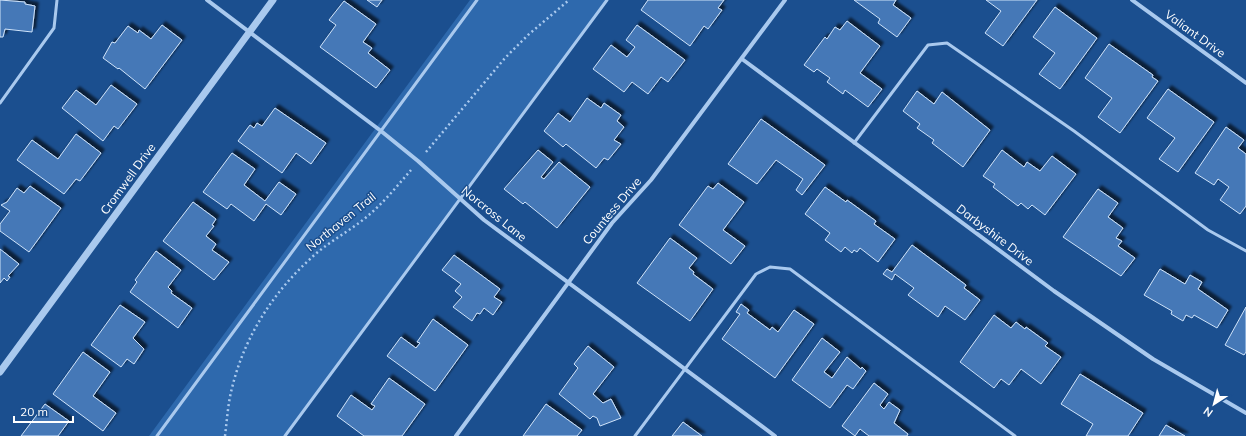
<svg xmlns="http://www.w3.org/2000/svg" width="1246" height="436" viewBox="0 0 1246 436" font-family="Mulish,sans-serif">
  <defs>
    <filter id="shadow"><feDropShadow dx="3.5" dy="-3.5" stdDeviation="1" flood-color="#0009"/></filter>
  </defs>
  <rect width="100%" height="100%" fill="#1b4f8f"/>
  <path fill="#2e69ad" d="M470,0h136l-322,436h-135z"/>
  <path fill="#4478b7" stroke="#cfe3fa" filter="url(#shadow)" d="M0,0l25,2v2l10,2 -3,26 -27,-3 -2,8h-3z
    M367,0h15l-5,7z
    M648,0h76l-6,8 4,2 -14,19 -4,-3 -14,20 -49,-36z
    M854,0h42l-3,5 18,13 -14,19 -19,-14 2,-4z
    M986,0h51l-34,46 -18,-13 16,-22z
    M344,1l32,23 -13,18 9,6 -4,5 22,17 -14,18 -56,-41 16,-22 -7,-5z
    M1055,7l42,31 -37,51 -21,-15 16,-21 -22,-16z
    M847,21l33,25 -20,27 22,16 -14,18 -23,-17 -2,4 -16,-12 3,-4 -13,-9 -3,3 -10,-7 21,-28 2,2 8,-12 5,3z
    M162,25l20,15 -37,49 -26,-21 -1,1 -15,-11 9,-16 3,1 13,-17 10,7 1,-3 12,9z
    M637,25l48,35 -17,22 -7,-5 -13,17 -16,-12 -8,10 -31,-23 18,-24 16,12 8,-10 -9,-7z
    M1109,44l44,31 -1,2 6,4 -38,52 -22,-16 14,-19 -27,-20z
    M111,85l26,19 -19,25 -4,-3 -11,15 -41,-33 14,-18 20,15z
    M1168,89l46,33 -36,50 -19,-13 16,-21 -28,-20z
    M917,91l17,13 8,-12 48,38 -27,37 -31,-24 2,-3 -17,-12 3,-4 -17,-13z
    M587,98l14,10 3,-5 17,12 -4,6 7,6 -10,13 7,4 -13,16 -4,-2 -8,10 -30,-24 -3,3 -19,-16 14,-18 12,9z
    M275,108l51,35 -15,21 -15,-11 -14,20 -44,-32 12,-16 4,3 3,-5 5,3z
    M761,119l64,46 -23,30 -6,-5 7,-11 -27,-19 -19,24 -29,-20z
    M1226,127l18,13 -6,8 8,6v52l-6,8 -20,-14 9,-13 -11,-8 -4,6 -19,-12z
    M76,134l25,19 -21,28 -4,-2 -12,15 -47,-34 15,-20 26,19z
    M538,150l15,12 -12,15 3,2 15,-17 31,25 -33,41 -32,-26 -2,2 -19,-15z
    M1002,150l22,17 3,-5 13,9 12,-15 24,18 -31,41 -13,-10 -4,4 -7,-6 -3,3 -25,-19 2,-3 -12,-8z
    M232,153l23,16 -11,16 21,16 14,-19 17,12 -15,21 -15,-11 -12,17 -23,-17 -4,5 -24,-17z
    M718,183l26,19 -21,28 22,16 -14,18 -52,-39 29,-39 5,3z
    M30,186l31,22 -32,44 -29,-21v-7l10,-13 -9,-6 6,-3 10,-14 7,5z
    M825,187l21,15 1,-2 29,21 -2,3 21,15 -17,23 -18,-14 -3,4 -3,-2 -2,3 -7,-6 -4,5 -16,-12 5,-7 -25,-19z
    M1098,189l20,14 -10,14 15,11 -7,10 6,3 -4,5 17,12 -14,18 -58,-39z
    M193,202l23,17 -4,6 2,1 -8,10 10,8 -4,6 17,12 -15,18 -51,-39z
    M670,238l27,20 -8,10 5,4 -1,2 20,15 -23,32 -53,-38z
    M912,245l54,40 -2,3 16,12 -15,20 -20,-14 -7,11 -30,-22 6,-7 -19,-14 -3,6 -9,-6 4,-5 5,3z
    M0,249l19,15 -11,12 2,1 -3,4 -3,-3 -4,5z
    M156,251l25,19 -13,17 4,4 -1,2 21,15 -14,20 -48,-36 7,-10 -2,-2z
    M454,255l46,34 -6,8 8,5 -9,13 -9,-7 -4,6 -3,-1 -5,8 -19,-14 9,-10 -7,-6 6,-7 -19,-14z
    M1160,269l25,15 5,-9 12,7 -4,7 30,21 -11,18 -23,-13 -2,3 -6,-3 -3,6 -12,-7 1,-3 -28,-16z
    M741,304l8,6 -2,3 23,17 2,-3 6,5 16,-22 20,14 -39,54 -53,-39 18,-25 -4,-2z
    M120,305l25,17 -12,16 11,11 -10,15 -7,-5 -6,8 -30,-22z
    M1246,307v45l-2,3 -19,-10z
    M994,315l17,13 5,-6 9,7 1,-2 22,16 -3,3 16,11 -20,27 -20,-15 -12,16 -8,-6 -7,9 -34,-26z
    M433,319l35,26 -33,46 -48,-35 14,-19 15,11 4,-5 -3,-1z
    M822,338l18,14 -16,20 8,6 15,-21 14,12 1,-2 4,4 -13,18 -6,-4 -17,23 -38,-28z
    M588,346l26,21 -21,27 10,9 8,-4 10,19 -21,8 -3,-8 -4,-2 -3,3 -31,-25 19,-26 -4,-4z
    M83,352l27,20 -17,24 23,17 -13,18 -50,-37z
    M1080,374l63,39 -15,23h-42l7,-12 -32,-20z
    M389,378l36,26 -23,32h-38l-27,-20 14,-21 21,15 3,-4 -4,-2z
    M874,383l14,11 -8,11 4,4 5,-7 11,8 -6,13 14,11 -1,2h-38l-9,-7 -5,7 -13,-10z
    M45,404l24,17 -11,15h-37z
    M546,404l36,26 -5,6h-54z
    M683,422l19,14h-30z
    M1166,425l19,11h-26z"/>
  <g fill="none" stroke-linecap="round" stroke-linejoin="round">
    <path stroke="#a9c9ee" stroke-width="2.5" stroke-dasharray="2 3" stroke-linecap="butt" d="M426,152l79,-94 23,-23 41,-35
      M225,436c2,-16 3,-33 7,-48 12,-50 40,-94 77,-128 18,-18 42,-29 61,-46 15,-13 28,-29 41,-44"/>
    <path stroke="#a9c9ee" stroke-width="3" d="M0,103l54,-75 3,-28
      M854,143l74,-98 19,-2 127,88 134,99 38,21
      M157,436l320,-436
      M285,436l322,-436
      M635,436l121,-162 14,-7 20,2 225,167"/>
    <path stroke="#a9c9ee" stroke-width="4" d="M207,0l174,131 37,30 66,59 291,216
      M1132,0l114,83
      M742,59l312,232 99,68 93,54
      M456,436l156,-213 39,-43 134,-180"/>
    <path stroke="#a9c9ee" stroke-width="7" d="M0,372l273,-372"/>
  </g>
  <g text-anchor="middle" stroke-width="3" stroke-linejoin="round" paint-order="stroke">
    <g font-size="12" fill="#fff" stroke="#1b4f8f">
      <text transform="translate(1195 34) rotate(36)" y="4">Valiant Drive</text>
      <text transform="translate(128 179) rotate(-54)" y="4">Cromwell Drive</text>
      <text transform="translate(612 211) rotate(-50)" y="4">Countess Drive</text>
      <text transform="translate(494 214) rotate(39)" y="4">Norcross Lane</text>
      <text transform="translate(341 222) rotate(-39)" y="4">Northaven Trail</text>
      <text transform="translate(995 235) rotate(37)" y="4">Darbyshire Drive</text>
    </g>
  </g>
  <g transform="translate(1214 404) rotate(216)" stroke="#1b4f8f" stroke-width="3" paint-order="stroke">
  <path d="M0-3L7 15L0 10L-7 15Z" fill="#ffffff"/>
  <text y="-6" font-size="11" font-weight="bold" text-anchor="middle" fill="#ffffff">N</text>
  </g>
  <path d="M14 416v6h59v-6" fill="none" stroke="#ffffff" stroke-width="2"/>
  <text x="20" y="416" font-size="12" fill="#ffffff" stroke="#1b4f8f" stroke-width="3" paint-order="stroke">20 m</text>
</svg>
